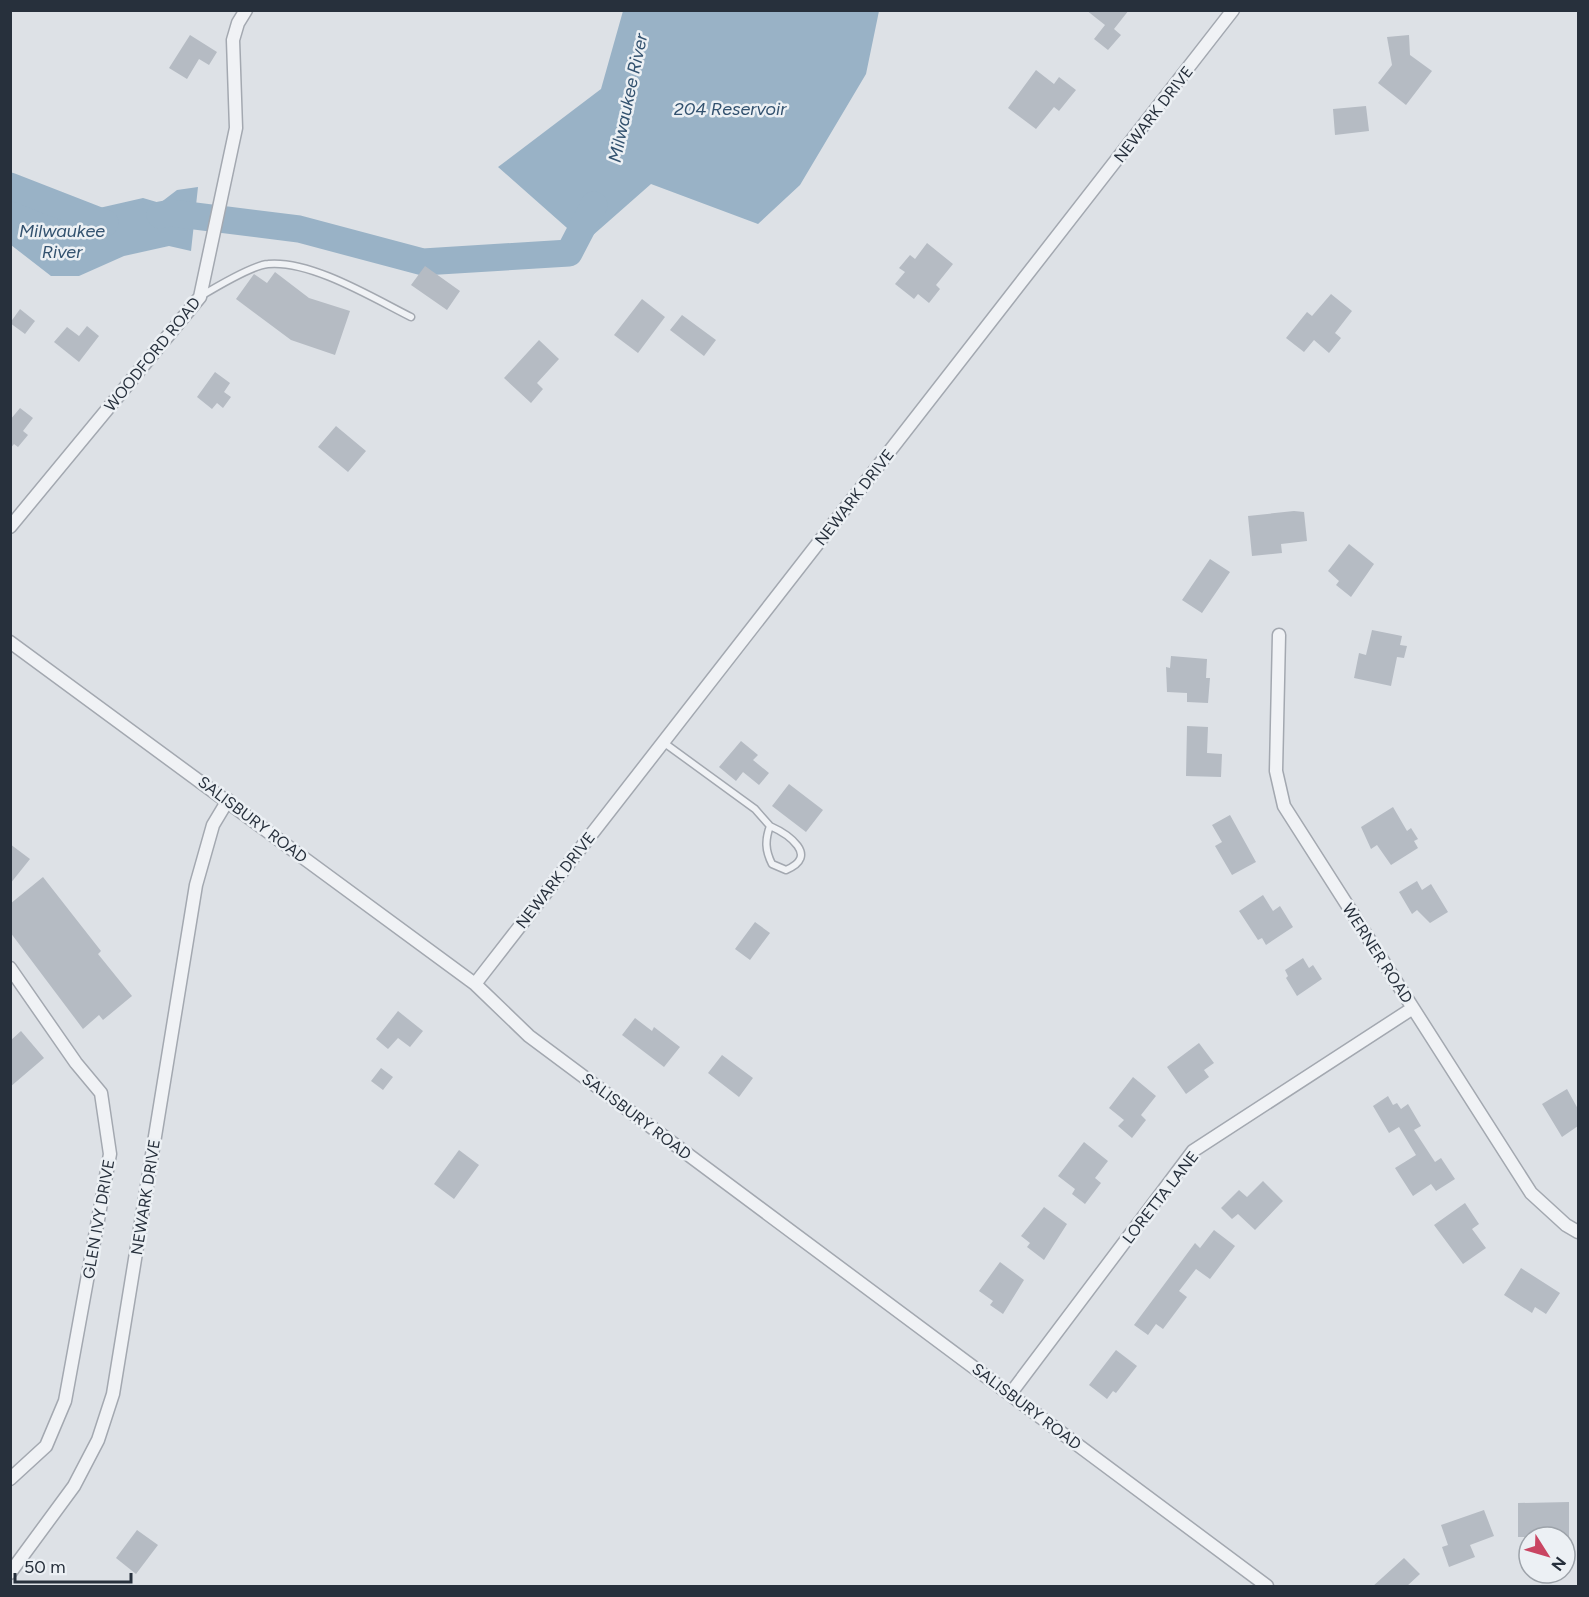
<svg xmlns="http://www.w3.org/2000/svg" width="1589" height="1597" viewBox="0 0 1589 1597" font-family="Figtree,sans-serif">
  <rect width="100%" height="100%" fill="#dde1e6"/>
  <path fill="#99b2c6" d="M623,11v-1l256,1 -13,63 -66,111 -42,39 -107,-40 -67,59 -86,-76 103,-78z
    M198,187l-7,64 -22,-5 -45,10 -45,20h-28l-40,-31v-52l2,5 19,8 54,5 57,-13 17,5 17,-13z"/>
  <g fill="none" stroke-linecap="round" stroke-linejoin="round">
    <path stroke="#99b2c6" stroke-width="27" d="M10,186l95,37
      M160,215l11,-2 128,16 124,33 146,-9 25,-48"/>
  </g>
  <path fill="#b5bbc3" d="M1086,10h43l-15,19 7,6 -13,15 -14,-11 11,-14z
    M190,35l27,17 -8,13 -10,-6 -12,20 -18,-11z
    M1409,35l1,20 22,16 -26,34 -28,-22 14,-18 -5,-28z
    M1036,70l18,14 5,-7 17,13 -17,21 -5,-4 -18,22 -28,-21z
    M1366,106l3,25 -34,4 -2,-26z
    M927,243l26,21 -17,21 4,4 -11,14 -11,-9 -4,5 -19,-15 10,-12 -6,-4 11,-13 5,4z
    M425,266l35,25 -13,19 -36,-25z
    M275,272l34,26 41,13 -15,44 -44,-15 -55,-41 18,-25 13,9z
    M1331,294l21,17 -17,22 6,5 -12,15 -15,-13 -10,12 -18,-14 21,-26 5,4z
    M642,299l23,18 -27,36 -24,-18z
    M20,309l15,12 -10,13 -15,-11z
    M682,315l34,25 -12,16 -34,-26z
    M87,326l12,10 -20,26 -25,-20 13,-15 12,9z
    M539,340l20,19 -22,24 6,6 -12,14 -27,-25z
    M215,372l15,11 -6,9 7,5 -8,11 -6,-5 -5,6 -15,-12z
    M20,408l13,10 -10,13 5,4 -10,12 -4,-3 -4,5v-29z
    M336,426l30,25 -18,21 -30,-25z
    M1294,511l10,1 3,29 -26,3 1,9 -30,3 -4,-40z
    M1349,544l25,20 -23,33 -15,-12 3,-4 -11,-10z
    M1210,559l20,13 -28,41 -20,-13z
    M1372,630l30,6 -2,9 7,1 -3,12 -7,-1 -6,29 -37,-8 5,-25 7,2z
    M1171,656l36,3 -1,19h4l-2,25 -21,-1v-9l-20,-1 -1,-25 4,1z
    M1187,726l21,1 -1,26 15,1 -1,23 -35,-1z
    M741,741l17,14 -5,5 16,13 -10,12 -16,-13 -7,9 -17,-14z
    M789,784l34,26 -17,22 -34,-26z
    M1393,807l14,24 4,-3 7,11 -4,2 4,7 -27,17 -14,-20 -6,4 -10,-22z
    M1230,815l26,47 -24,13 -17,-29 7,-4 -10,-17z
    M10,844l20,15 -20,25z
    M43,877l58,74 -3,3 34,42 -29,24 -4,-5 -16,14 -73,-97v-28z
    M1417,881l5,9 9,-6 17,28 -18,11 -13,-13 -5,4 -13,-22z
    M1263,895l10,16 7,-5 13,21 -27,18 -4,-7 -4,2 -19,-29z
    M755,922l15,11 -20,27 -15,-11z
    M1303,958l6,10 4,-3 9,14 -25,17 -11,-18 2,-2 -3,-6z
    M398,1011l25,20 -13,16 -12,-9 -10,11 -12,-10z
    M635,1018l17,13 2,-4 26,20 -16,20 -42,-32z
    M21,1031l23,27 -34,29v-46z
    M1199,1043l15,20 -10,7 5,7 -23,17 -19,-27z
    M722,1055l31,23 -14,19 -31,-24z
    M381,1068l12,9 -10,13 -12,-9z
    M1133,1077l23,19 -15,19 5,5 -14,18 -14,-12 6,-6 -15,-12z
    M1567,1089l11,20v17l-16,11 -20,-33z
    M1388,1096l5,9 4,-2 4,6 7,-5 13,22 -7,4 21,32 6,-4 14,21 -19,12 -5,-7 -18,12 -18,-28 21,-13 -17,-28 -10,6 -16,-27z
    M1084,1142l24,19 -13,17 6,5 -16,21 -13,-10 3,-5 -17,-13z
    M459,1150l20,15 -25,34 -20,-15z
    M1263,1181l20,20 -28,29 -17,-16 -6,5 -11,-11 18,-18 8,7z
    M1465,1203l14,21 -7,5 14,19 -23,16 -29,-39z
    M1044,1207l23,17 -23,36 -17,-13 3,-4 -9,-7z
    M1214,1230l21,16 -25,33 -14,-10 -17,22 8,6 -24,32 -7,-5 -8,11 -14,-10 61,-82 5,5z
    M1000,1262l24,18 -21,34 -13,-9 3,-4 -14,-10z
    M1521,1268l39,25 -14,21 -11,-7 -3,6 -28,-18z
    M1116,1350l21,16 -21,27 -3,-2 -6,8 -18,-14z
    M1569,1502v35h-51v-34z
    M1484,1510l10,26 -24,9 5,12 -26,10 -7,-20 6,-2 -7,-20z
    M137,1530l21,15 -22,29 -20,-16z
    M1404,1558l16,16 -14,13h-34z"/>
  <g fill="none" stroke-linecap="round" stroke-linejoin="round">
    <defs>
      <path id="lane" d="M201,296c15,-9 52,-31 67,-32 43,-4 105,34 143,53
        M663,742l92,67 15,17c-5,14 -5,24 2,38l14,6c34,-14 2,-36 -16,-44"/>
      <path id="street" d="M10,527l190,-230 36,-169 -3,-88 5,-17 8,-13
        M1279,635l-3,136 8,35 247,387 35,32 12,7
        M10,642l465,342 54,52 738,550
        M10,968l66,95 25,30 9,61 -45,247 -19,45 -36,33
        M475,984l758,-974
        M1011,1393l182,-242 220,-143
        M10,1573l64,-87 24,-46 15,-46 83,-509 17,-60 15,-25"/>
    </defs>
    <use href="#lane" stroke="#a3a8b0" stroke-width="9"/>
    <use href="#street" stroke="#a3a8b0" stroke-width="15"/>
    <use href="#lane" stroke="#f0f2f5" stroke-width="6"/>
    <use href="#street" stroke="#f0f2f5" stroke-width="12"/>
  </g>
  <g text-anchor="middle" stroke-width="5" stroke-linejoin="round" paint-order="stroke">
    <g font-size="16" fill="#27303c" stroke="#ecf0f4">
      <text transform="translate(1153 114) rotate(-52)" y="6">NEWARK DRIVE</text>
      <text transform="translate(152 354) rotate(-51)" y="6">WOODFORD ROAD</text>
      <text transform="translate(854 497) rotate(-52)" y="6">NEWARK DRIVE</text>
      <text transform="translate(253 819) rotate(37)" y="6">SALISBURY ROAD</text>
      <text transform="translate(555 880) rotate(-52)" y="6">NEWARK DRIVE</text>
      <text transform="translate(1378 953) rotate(57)" y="6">WERNER ROAD</text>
      <text transform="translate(637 1116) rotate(37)" y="6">SALISBURY ROAD</text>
      <text transform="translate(145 1197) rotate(-81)" y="6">NEWARK DRIVE</text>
      <text transform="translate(1160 1197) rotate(-52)" y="6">LORETTA LANE</text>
      <text transform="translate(98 1219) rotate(-80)" y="6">GLEN IVY DRIVE</text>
      <text transform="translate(1027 1406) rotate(37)" y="6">SALISBURY ROAD</text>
    </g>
    <g font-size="18" font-style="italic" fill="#33526f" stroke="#ecf0f4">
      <text transform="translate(628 98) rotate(-78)" y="6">Milwaukee River</text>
      <text x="730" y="115">204 Reservoir</text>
      <text x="62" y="237">Milwaukee<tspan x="62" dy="21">River</tspan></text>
    </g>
  </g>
  <rect width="1589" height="1597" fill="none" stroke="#27303c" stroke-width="24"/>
  <g transform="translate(1547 1555) rotate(127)"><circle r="28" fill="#ecf0f4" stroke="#9da3aa" stroke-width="1.5"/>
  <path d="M0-4.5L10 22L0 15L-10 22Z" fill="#c94562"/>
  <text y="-9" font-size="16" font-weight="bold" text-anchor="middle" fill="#27303c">N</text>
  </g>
  <path d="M15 1573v9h116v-9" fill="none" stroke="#27303c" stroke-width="3"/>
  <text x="24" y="1573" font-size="18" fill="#27303c" stroke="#ecf0f4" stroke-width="4.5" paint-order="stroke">50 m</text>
</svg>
